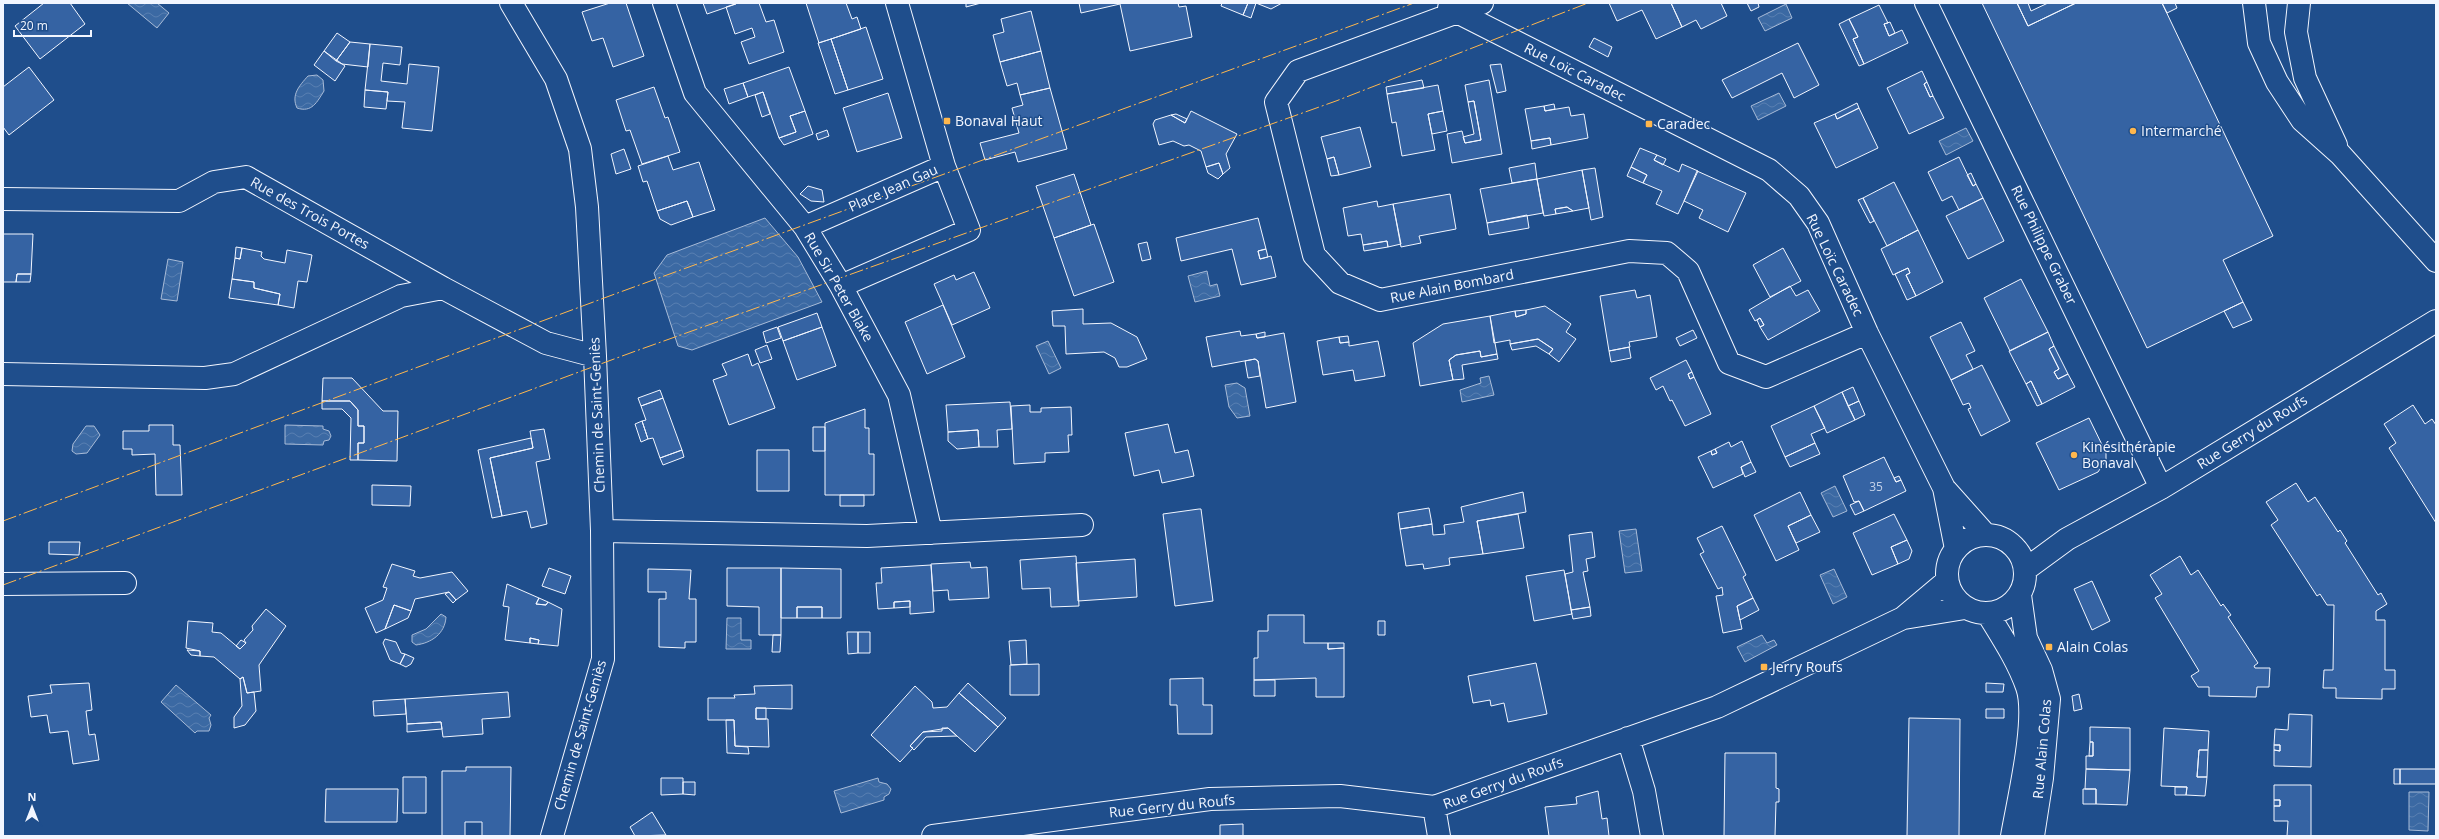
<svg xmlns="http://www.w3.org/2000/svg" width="2439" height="839" viewBox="0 0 2439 839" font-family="'Open Sans',sans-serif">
  <defs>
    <pattern id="water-waves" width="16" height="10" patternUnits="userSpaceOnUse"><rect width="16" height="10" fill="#3b69a3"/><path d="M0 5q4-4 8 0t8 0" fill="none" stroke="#587fb1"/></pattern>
  </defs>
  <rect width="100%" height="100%" fill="#1f4e8c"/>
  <path fill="url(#water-waves)" stroke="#a8bbd7" d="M127,3h30l12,10 -12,15z
    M1786,4l6,14 -27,13 -7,-13z
    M317,75l6,5 1,11c-7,11 -12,22 -27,17 -6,-13 2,-22 11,-32z
    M1779,93l7,13 -28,14 -7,-14z
    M1966,128l7,13 -27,14 -7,-14z
    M765,218l33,39 24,45 -130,48 -14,-4 -24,-73 13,-18z
    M168,259l15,3 -6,39 -16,-2z
    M1207,271l3,15 7,-2 3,12 -25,6 -7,-26z
    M1048,341l13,27 -12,6 -13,-28z
    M1489,376l5,19 -32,7 -2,-12 21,-7 -1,-5z
    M1237,383l8,5 5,28 -13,2 -8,-11 -4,-22z
    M285,425l38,1v3l6,2 2,5 -2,4 -5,1 -1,4 -38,-1z
    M86,426h8l6,9 -13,18 -11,1 -4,-3 1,-7z
    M1835,486l12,25 -14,6 -12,-24z
    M1636,529l6,42 -17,2 -6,-42z
    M1834,569l13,28 -14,7 -13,-29z
    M441,614l5,3c-1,17 -15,26 -30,28l-4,-3v-7l14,-6z
    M727,618h14v22h10v9h-25z
    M1762,635l5,8 7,-3 3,5 -32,17 -8,-15z
    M176,685l35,30 -2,3 2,7 -2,6h-12l-2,2 -34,-31z
    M878,778l1,4 8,2 4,5 -2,5 -5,3v3l-43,13 -7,-22z
    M2409,792h20l-1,39 -19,-1z"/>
  <path fill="#3563a3" stroke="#f2f6ff" d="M44,3h26l15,21 -45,35 -25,-33z
    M610,3h16l18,53 -31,11 -10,-29 -11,3 -10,-29z
    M703,3h33v1l-29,10z
    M759,3l7,19 8,-2 10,32 -35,12 -8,-22 14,-5 -3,-9 -17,6 -9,-27 12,-4z
    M806,3h40l6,16 5,-2 4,12 -42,14z
    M966,3h15l-15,4z
    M1079,3h99l1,4 7,-1 6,31 -62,14 -10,-47 -39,9z
    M1222,3h26l-5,12 -22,-9z
    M1248,3h8l-5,15 -8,-3z
    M1256,3h26l-11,6z
    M1609,3h62l11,24 -26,12 -14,-29 -25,11z
    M1671,3h50l6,13 -26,13 -5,-9 -14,7z
    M1747,3h11l1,4 -8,4z
    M1982,3h35l11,23 48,-23h86l111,233 -50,24 20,42 -96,46z
    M2017,3h11l3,8 17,-8h28l-48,23z
    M2162,3h13l2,5 -10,5z
    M1879,5l9,18 -4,1 5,12 13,-6 6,13 -44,21 -11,-25 5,-2 -9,-18z
    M1031,11l10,40 -41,11 -7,-27 11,-3 -3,-13z
    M1849,19l9,18 -5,2 11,25 -5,2 -20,-42z
    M1890,22l5,11 -6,3 -5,-12z
    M866,27l17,52 -35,11 -17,-51z
    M337,33l13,9 -14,19 -12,-10z
    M1594,38l18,9 -4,10 -19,-10z
    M831,39l17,51 -13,4 -17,-51z
    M350,42l20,2 -2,23 -26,-3 -6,-3z
    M1798,43l21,42 -25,13 -12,-25 -50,25 -10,-18z
    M370,44l32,3 -2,18 -17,-2 -2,18 26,3 2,-20 30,3 -7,64 -30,-3 3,-26 -18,-1 1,-9 -23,-2z
    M324,51l21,15 -10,15 -21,-16z
    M1041,51l9,37 -30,7 -3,-12 -10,3 -7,-24z
    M1501,64l5,27 -9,2 -7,-28z
    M29,67l25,33 -45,35 -6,-8v-40z
    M789,67l16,44 -15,5 6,16 -17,6 -16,-46 -15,5 -5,-14z
    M1922,71l5,11 -3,2 6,13 3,-1 11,22 -35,16 -22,-46z
    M1422,80l2,8 -37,6 -1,-7z
    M1489,80l13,74 -50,9 -5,-29 15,-3 3,12 16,-3 -7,-39 -6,1 -3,-17z
    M1927,82l6,14 -3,1 -6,-13z
    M743,83l5,14 -19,7 -5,-15z
    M1438,85l5,26 -15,3 7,36 -33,6 -6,-34 -4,1 -5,-29z
    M654,87l11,31 3,-1 12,35 -38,12 -12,-34 -4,1 -10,-31z
    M1050,88l17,61 -49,13 -3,-10 -30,8 -5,-17 39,-10 -7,-25 11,-3 -3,-10z
    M365,90l23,2 -2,17 -22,-2z
    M763,92l7,22 -8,3 -7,-22z
    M888,93l14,45 -45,14 -14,-44z
    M1474,101l7,39 -16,3 -2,-6 11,-3 -6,-32z
    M1857,103l2,5 -22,11 -2,-5z
    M1554,104l1,5 -10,2 -1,-5z
    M1544,106l1,5 24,-4 2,9 13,-2 4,24 -37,7 -1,-7 -19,3 -6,-32z
    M1859,108l19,40 -42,20 -22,-45 21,-9 2,5z
    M805,111l8,23 -29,11 -5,-7 17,-6 -6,-16z
    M1191,111l46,23 -11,20 4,14 -7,6 -4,-11 -13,4 -5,-16 -12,-6 -5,1 -11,-5 -14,4 -6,-21 2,-4 16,-5 14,8z
    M1443,111l4,20 -15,3 -4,-20z
    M1176,114l11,5 -2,4 -14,-8z
    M1360,127l11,40 -32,8 -5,-18 -7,2 -6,-22z
    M827,130l2,6 -11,4 -2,-6z
    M1550,138l1,7 -19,4 -1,-8z
    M1640,148l17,7 -3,5 25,12 3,-8 16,7 -20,43 -22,-10 6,-13 -19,-8 4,-8 -16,-8z
    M624,149l7,20 -15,5 -5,-20z
    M1657,155l9,4 -3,6 -9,-5z
    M668,156l5,14 26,-8 16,48 -22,7 -6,-16 -30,10 -10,-30 -4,1 -5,-16z
    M1334,157l5,18 -8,1 -4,-17z
    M1959,157l14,29 3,-2 7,14 -24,12 -7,-14 -10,5 -14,-29z
    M1219,163l4,11 -5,5 -10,-6 -2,-6z
    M1535,163l2,16 -25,4 -3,-15z
    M1631,167l16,8 -4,8 -16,-7z
    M1595,168l8,49 -12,3 -9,-50z
    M1582,170l7,38 -16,3 -6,-4 -12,2 1,5 -12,2 -7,-37z
    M1697,171l49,22 -18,39 -29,-14 4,-8 -19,-9z
    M1971,173l5,11 -3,2 -6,-11z
    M1074,174l17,51 -37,13 -18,-52z
    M1537,179l6,34 -56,10 -7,-34z
    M1894,182l24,48 -31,16 -24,-48z
    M808,186l14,4 2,12 -13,-1 -11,-7z
    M1450,194l6,35 -37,7 2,7 -20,4 -8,-43z
    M1863,198l11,23 -4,2 -12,-23z
    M1983,198l21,43 -36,18 -22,-43z
    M687,201l6,16 -22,8 -11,-6 -3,-8z
    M1377,201l1,6 15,-3 8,40 -13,3 -1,-6 -24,4 -2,-11 -13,2 -5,-28z
    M1567,207l6,4 -17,3 -1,-5z
    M1527,215l2,13 -40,7 -2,-12z
    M1258,218l8,31 -8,2 2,8 11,-3 5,21 -35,8 -9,-36 -51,12 -5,-23z
    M1094,224l20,58 -40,14 -20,-58z
    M1918,230l25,52 -27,14 -10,-21 4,-2 -2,-5 -15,7 -12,-26z
    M3,234h30l-2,40h-14l-1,8h-13z
    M1387,241l1,6 -24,4 -1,-6z
    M1147,242l4,17 -9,2 -4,-17z
    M236,247l6,1 -2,11 -5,-1z
    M242,248l20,4 -1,4 3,3 21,4 2,-13 25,5 -5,27 -9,-1 -4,27 -16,-3 2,-11 -26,-6v-6l-22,-3 3,-21 5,1z
    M1783,248l18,33 -31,16 -17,-32z
    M1266,249l2,8 -8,2 -2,-8z
    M1908,268l2,5 -4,2 10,21 -9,4 -12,-26z
    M974,272l16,36 -38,17 -18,-41 20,-9 2,5z
    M17,274h14l-1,8h-14z
    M232,279l22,3v6l26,6 -2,11 -49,-7z
    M2021,279l27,53 -38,19 -26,-53z
    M1790,286l6,10 12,-6 12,21 -52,29 -8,-13 4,-2 -4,-7 -5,3 -6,-11z
    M1635,290l2,8 13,-3 7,42 -28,5 1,5 -21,4 -9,-55z
    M2243,302l9,18 -19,8 -9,-17z
    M943,305l22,52 -38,17 -22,-52z
    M1545,306l26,18 -5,8 10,7 -17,23 -10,-8 4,-5 -15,-10 -28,5v-4l-16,3 -4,-27 25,-5 1,6 10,-3v-4z
    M1083,309v15l28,-1 26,14 10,22 -20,8h-8l-4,-9 -11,-6 -38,2 -1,-28h-12l-1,-15z
    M1526,310v4l-10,3 -1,-6z
    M817,313l5,14 -39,14 -5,-14z
    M1490,316l7,38 -16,3 -1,-6 -24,4 -7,5 4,20 -33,6 -7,-43 30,-19z
    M1760,318l4,7 -4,2 -3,-7z
    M1961,322l14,29 -9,4 7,14 -22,11 -21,-43z
    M777,327l4,11 -15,5 -3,-11z
    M822,327l14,39 -39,14 -14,-39z
    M1693,330l4,8 -17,8 -4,-8z
    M1240,331l1,5 15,-2 1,4 27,-5 12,69 -30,6 -8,-47 -3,-2 -43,8 -6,-30z
    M1265,332v5l-8,1 -1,-4z
    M2048,332l6,14 -5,3 10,20 -5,3 4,7 10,-5 7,13 -33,17 -11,-23 -5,3 -17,-33z
    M1348,336l1,6 -9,1 -1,-6z
    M1339,337l1,6 9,-1v4l29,-5 7,35 -30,5 -2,-11 -30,5 -6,-34z
    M1538,339l15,10 -4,5 -13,-8 -24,4 -2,-6z
    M767,345l5,14 -12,4 -5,-13z
    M2054,346l14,28 -10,5 -4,-7 5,-3 -10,-20z
    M1629,347l2,11 -20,4 -2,-11z
    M1480,351l1,6 16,-3 1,5 -36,6 2,14 -11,1 -4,-20 7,-5z
    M748,354l4,12 6,-3 17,45 -46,17 -16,-45 14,-5 -5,-11z
    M1255,359l3,2 2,15 -12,2 -3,-17z
    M1686,360l6,12 -4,2 2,5 4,-2 17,37 -26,12 -13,-26 -2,1 -7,-15 -7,4 -6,-12z
    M1982,365l28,56 -29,15 -13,-27 3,-1 -2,-5 -6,2 -12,-25z
    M1692,372l2,5 -4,2 -2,-5z
    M323,378h29l31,33h15l-1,50 -39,-1v-17h6v-17h-6v-16l-8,-9h-28z
    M2031,381l11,23 -5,2 -11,-22z
    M1853,387l6,14 -11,5 -6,-14z
    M660,390l3,8 -22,8 -3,-8z
    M1842,392l13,28 -28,13 -13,-27z
    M663,398l19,52 -22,8 -7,-20 -5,1 -6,-18 4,-1 -5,-14z
    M322,401h28l8,9v16h6v17h-6v17h-8l1,-42 -9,-9h-20z
    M1859,401l6,14 -10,5 -7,-14z
    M1010,402l2,27 -15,1 1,17h-19l-1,-17 -30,2 -2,-27z
    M1030,405v7h11v-4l30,-1 1,28h-4l1,17 -24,1v9l-31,2 -3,-58z
    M2413,405l12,19 7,-5 4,6v98l-47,-75 7,-5 -12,-19z
    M1814,406l11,22 -14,6 4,9 -30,14 -14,-31z
    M865,409v19h4v26h5v41h-49v-72z
    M2089,418l17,35v7l-8,12 -39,18 -23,-47z
    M642,421l6,18 -7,3 -6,-18z
    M1168,424l7,29 13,-3 6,26 -32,7 -3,-13 -25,6 -9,-43z
    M149,425h24v20h7l2,50h-26l-1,-41 -23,1v-6h-9v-18h26z
    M813,427h12v24h-12z
    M544,429l6,30 -14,3 11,62 -16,4 -4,-17 -25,5 -12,-58 43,-10 -3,-17z
    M978,430l1,17 -22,2 -9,-8v-9z
    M531,438l2,10 -43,10 12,58 -10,2 -14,-68z
    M1742,441l9,21 -10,5 2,7 -30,14 -15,-31 13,-6 1,4 5,-2 -2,-4 14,-7 2,5z
    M1815,443l5,11 -30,13 -5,-10z
    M1715,449l2,4 -5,2 -1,-4z
    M682,450l2,7 -21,8 -3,-7z
    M757,450h32v41h-32z
    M1884,457l12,25 5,-2 5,11 -42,20 -5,-10 -5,1 -11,-26z
    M1751,462l5,10 -11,5 -4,-10z
    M1899,476l2,4 -5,2 -2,-4z
    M2296,483l12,19 7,-5 23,35 2,-2 7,11 -2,2 33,52 3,-2 6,11 -11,7v9h9v50h10v19h-13v10l-46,-1v-10h-13l1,-18h9l1,-65h-7l-7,-11 -3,2 -46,-71 7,-5 -12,-18z
    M372,485l39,1 -1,20 -38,-1z
    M1523,492l3,20 -49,9 6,33 -34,4 1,7 -26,4 -1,-5 -17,2 -6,-37 32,-5 1,11 12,-1 -1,-9 20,-3 -3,-15z
    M1800,492l11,23 -23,11 11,24 -23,11 -22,-46z
    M840,495h24v11h-24z
    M1859,501l5,10 -9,4 -5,-10z
    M1429,508l3,16 -32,5 -2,-16z
    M1199,509h2l12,92 -38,5 -12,-92z
    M1518,514l6,34 -41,6 -6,-33z
    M1894,514l13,26 -16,7 7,17 -26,11 -19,-42z
    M1811,515l9,17 -24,11 -8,-17z
    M1722,526l24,49 -3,2 10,21 -16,8 5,23 -19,4 -7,-37 7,-1 -1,-8 -4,2 -18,-35 4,-2 -7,-14z
    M1592,532l3,25 -9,2 2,12 -5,1 7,35 -19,3 -6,-36 8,-2 -4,-37z
    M1907,540l5,11 -3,8 -11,5 -7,-17z
    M49,542h31l-1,13 -30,-1z
    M1076,556l3,50 -28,1 -1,-19 -28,1 -2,-29z
    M2180,556l11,19 7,-5 23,36 2,-2 8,11 -3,2 30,46 -4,3 1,2h15l-1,19h-12l-1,10 -47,-1v-9h-11l-7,-11 8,-5 -44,-73 7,-4 -12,-19z
    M1135,559l2,38 -59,4 -2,-38z
    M970,562l1,6 16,-1 2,31 -40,2 -1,-10 -15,1 -2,-27z
    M392,564l23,7 -2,5 7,2 32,-6 16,19 -12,9 -7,-8 -34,7 -4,12 -17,-6 -9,24 -9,4 -11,-25 18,-8 4,-12 -4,-1z
    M931,565l3,47 -24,2v-13l-16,1v6l-16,1 -2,-26h6l-1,-15z
    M549,568l22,8 -6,18 -23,-8z
    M727,568h54v67h-22v-28l-32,-1z
    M781,568l60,1v49h-19v-11h-25v11h-16z
    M648,569l43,1 -2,29h7v43h-11v6l-26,-1v-48h7v-7h-18z
    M1564,570l8,44 -38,7 -8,-45z
    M2092,581l18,40 -18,9 -18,-41z
    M507,584l32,14 -3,6 10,1 2,-3 14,7 -4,37 -20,-2 1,-4 -9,-2v5l-25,-3 4,-33 -6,-1z
    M449,592l7,8 -3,3 -8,-9z
    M539,598l9,4 -2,3 -10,-1z
    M1753,598l6,12 -19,10 -3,-14z
    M910,601v6l-16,1v-6z
    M394,605l17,6 -3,7 -23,11z
    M797,607h25v11h-25z
    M1590,607l1,9 -18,3 -2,-9z
    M266,609l20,17 -27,39 2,26 -14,2 -4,-16 -3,2 -26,-22 -14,-1v-5l-14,-3 2,-27 25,2 -1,9 9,1 19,16 6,-6 -2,-3 9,-10 -1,-4z
    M1268,615h36v28h24v6l16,-1v49h-28v-19l-62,2v-22h4v-27h10z
    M1378,621h7v14h-7z
    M847,632h11v21l-10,1z
    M858,632h12v21h-12z
    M773,635h8l-1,17h-8z
    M530,638l9,2 -1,4 -8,-1z
    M385,639l11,3 5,11 4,1 -5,10 -10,-4 -7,-17z
    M241,640l5,3 -6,6 -4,-3z
    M1026,640l1,24 -16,1 -2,-24z
    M1328,643h16v5l-16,1z
    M187,650l13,1v5l-9,-1z
    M405,654l9,4 -3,6 -5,3 -6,-3z
    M1536,663l11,51 -39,8 -4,-19 -13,3 -1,-6 -17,3 -5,-27z
    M1039,664v31h-29v-30z
    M243,677l4,16 7,-1 2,19 -11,14 -11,3v-11l8,-11 -2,-27z
    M1203,678v27h9v29h-34l-1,-29h-7v-26z
    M1254,680h21v16h-21z
    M89,683l3,27 -6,1 3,24 6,-1 4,26 -26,4 -5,-33 -18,2 -3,-18 -16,2 -3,-21 24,-3 -2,-8z
    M968,683l38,35 -8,9 -39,-34z
    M1986,683l18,1 -1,8h-17z
    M792,685v24l-36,-1v11h12l1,28 -34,-1 -1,-26h-26v-22h27l-1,-3 21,-1 -1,-8z
    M915,686l17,16 1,6 14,-1 12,-14 39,34 -23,25 -27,-24 -25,4 -13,14 3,2 -13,14 -29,-27z
    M508,692l2,25 -28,2 1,15 -40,3 -2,-15 -34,2 -2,-25z
    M2079,694l3,15 -8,2 -2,-15z
    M405,699l1,15 -32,2 -1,-15z
    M756,708h10v11h-10z
    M1986,709h18v9h-18z
    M2289,714l23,1 -1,52 -37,-1v-16l6,1v-6h-6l1,-16 13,1z
    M1909,718l51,1 -1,117h-52z
    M726,720h8l1,26 13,1 1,7 -22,-1z
    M441,722l1,7 -35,3v-8z
    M2090,727l40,1v42l-44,-1v-13h7v-14h-3z
    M942,728h6l9,8 -31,1 -12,13 -4,-4 13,-14 19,-1z
    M2164,728l45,3 -1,19h-9l-2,27h10l-2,19 -19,-1 1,-8 -26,-1z
    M2090,742h3v14h-4z
    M2274,745h6v6l-6,-1z
    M2199,750h9l-1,27h-10z
    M1725,753h51v35l3,1v13h-3l-1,34h-51z
    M466,767h45l-1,69h-28v-14h-17v14h-23v-65h24z
    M2086,769l44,1 -3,35 -31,-1v-15h-11z
    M2394,769h6v15h-6z
    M2400,769h36v15h-36z
    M403,777h23v36h-23z
    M661,778h22v16l-22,1z
    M683,782h12v13l-12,-1z
    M2274,785h37v51h-24l1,-15h-14v-15h6v-6h-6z
    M2175,787h12l-1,8h-11z
    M326,789h72l-1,33h-72z
    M2083,789h13v15h-13z
    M1598,791l4,28 5,-1 2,18h-60l-4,-29 32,-3 -1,-7z
    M2274,800h6v6h-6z
    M652,812l14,23 -31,1 -5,-9z
    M1243,824v12h-23v-11z"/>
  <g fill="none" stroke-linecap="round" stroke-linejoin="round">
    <defs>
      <path id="street" d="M511,3l45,76 24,70 7,58 8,149 7,175 1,128 -51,177
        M664,3l31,90 110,134 36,59 58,109 32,138
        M1482,3l-184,68 -22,31 38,153 26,28 40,17 249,-49 38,2 21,18 41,92 37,14 101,-44
        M1926,3l235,485
        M1449,8l320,162 30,26 19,27 49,110 77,155 41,46
        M3,199l176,2 35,-19 32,-5 197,111
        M805,227l139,-61
        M841,286l128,-56 -25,-64 -47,-163
        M3,374l202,4 29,-4 167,-78 42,-8 103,55 49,13
        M1944,488l12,61
        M602,531l265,5 215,-11
        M1947 574a39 39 0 1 1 78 0a39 39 0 1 1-78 0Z
        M2026,569l41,-30 94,-51 275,-167
        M3,584l122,-1
        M2020,595l6,43 15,32 8,29 -7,79 -9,58
        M1988,614c14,23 30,47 39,73 11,31 -9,114 -15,149
        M1904,618l61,-10
        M1628,738l16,53 8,45
        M1434,807l5,29
        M933,836l277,-37 130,-3 94,11 283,-100 186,-89 44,-37"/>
      <path id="secondary" d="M2254,3l5,40 18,39 25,38 38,34 96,107
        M2299,3l-3,29 9,46 31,67"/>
    </defs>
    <use href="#street" stroke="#f2f6ff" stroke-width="24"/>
    <use href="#secondary" stroke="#f2f6ff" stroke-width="24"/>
    <use href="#street" stroke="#1f4e8c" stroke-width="22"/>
    <use href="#secondary" stroke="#1f4e8c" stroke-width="22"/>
    <path stroke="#ffb74d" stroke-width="1" stroke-dasharray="14 3 2 3" stroke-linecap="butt" d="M3,521l620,-230 791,-288
      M3,585l630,-233 703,-251 252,-98"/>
  </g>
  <g fill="#ffb74d" stroke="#1f4e8c" stroke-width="1.5">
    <rect x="943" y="117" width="8" height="8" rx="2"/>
    <rect x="1645" y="120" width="8" height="8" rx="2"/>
    <circle cx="2133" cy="131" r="4"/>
    <circle cx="2074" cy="455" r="4"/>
    <rect x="2045" y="643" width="8" height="8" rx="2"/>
    <rect x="1760" y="663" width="8" height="8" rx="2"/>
  </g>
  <g text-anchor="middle" stroke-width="3" stroke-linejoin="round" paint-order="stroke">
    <g font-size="12" fill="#c3d1e8">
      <text x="1876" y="491">35</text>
    </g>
    <g font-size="14" fill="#f2f6ff" stroke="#1f4e8c">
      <text transform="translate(1575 72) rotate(27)" y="5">Rue Loïc Caradec</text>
      <text transform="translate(893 188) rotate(-24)" y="5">Place Jean Gau</text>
      <text transform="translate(310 213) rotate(29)" y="5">Rue des Trois Portes</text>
      <text transform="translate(2044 245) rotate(64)" y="5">Rue Philippe Graber</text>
      <text transform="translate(1835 265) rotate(64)" y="5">Rue Loïc Caradec</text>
      <text transform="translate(1452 286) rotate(-11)" y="5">Rue Alain Bombard</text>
      <text transform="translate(839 287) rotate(60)" y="5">Rue Sir Peter Blake</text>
      <text transform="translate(597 415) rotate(-92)" y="5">Chemin de Saint-Geniès</text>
      <text transform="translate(2252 432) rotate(-32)" y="5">Rue Gerry du Roufs</text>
      <text transform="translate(580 735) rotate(-74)" y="5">Chemin de Saint-Geniès</text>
      <text transform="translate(2042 749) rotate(-85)" y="5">Rue Alain Colas</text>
      <text transform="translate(1503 783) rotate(-20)" y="5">Rue Gerry du Roufs</text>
      <text transform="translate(1172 806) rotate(-6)" y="5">Rue Gerry du Roufs</text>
    </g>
    <g font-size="14" fill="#f2f6ff" stroke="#1f4e8c" text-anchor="start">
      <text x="955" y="126">Bonaval Haut</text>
      <text x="1657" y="129">Caradec</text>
      <text x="2141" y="136">Intermarché</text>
      <text x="2082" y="452">Kinésithérapie<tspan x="2082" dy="16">Bonaval</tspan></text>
      <text x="2057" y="652">Alain Colas</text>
      <text x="1772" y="672">Jerry Roufs</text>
    </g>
  </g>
  <rect width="2439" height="839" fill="none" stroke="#f2f6ff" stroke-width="8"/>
  <g transform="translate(32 807)" stroke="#1f4e8c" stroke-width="3" paint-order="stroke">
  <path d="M0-3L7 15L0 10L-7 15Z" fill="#f2f6ff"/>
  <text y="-6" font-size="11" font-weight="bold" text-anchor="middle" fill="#f2f6ff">N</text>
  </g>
  <path d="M14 30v6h77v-6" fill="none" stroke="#f2f6ff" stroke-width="2"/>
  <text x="20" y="30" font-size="12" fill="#f2f6ff" stroke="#1f4e8c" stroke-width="3" paint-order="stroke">20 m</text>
</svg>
